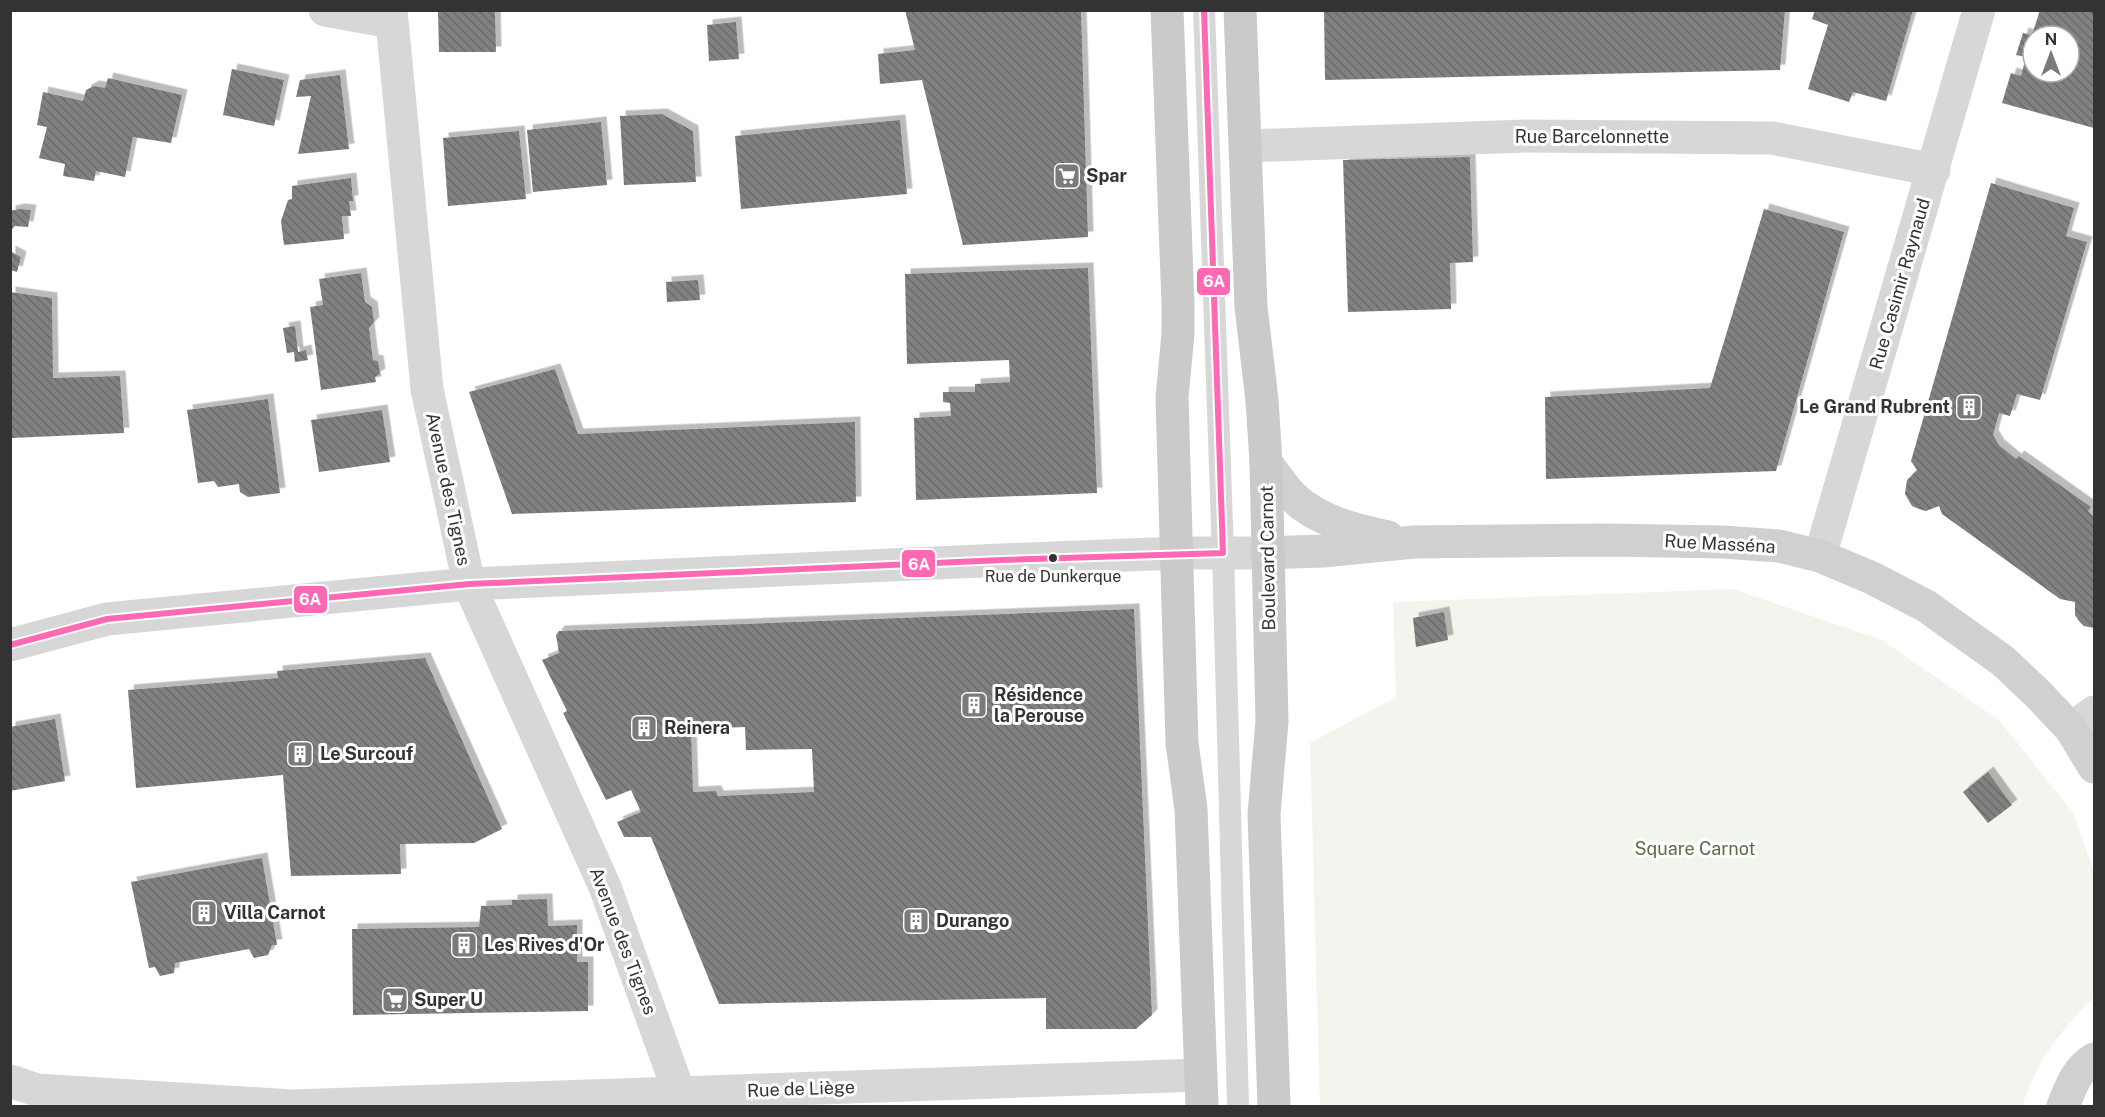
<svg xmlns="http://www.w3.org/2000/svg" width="2105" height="1117" viewBox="0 0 2105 1117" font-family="'Public Sans',sans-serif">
  <defs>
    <pattern id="building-back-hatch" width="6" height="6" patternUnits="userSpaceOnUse" patternTransform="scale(1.5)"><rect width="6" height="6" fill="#818181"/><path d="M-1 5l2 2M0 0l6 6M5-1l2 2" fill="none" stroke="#6a6a6a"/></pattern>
    <filter id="shadow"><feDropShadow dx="5.5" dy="-5.5" stdDeviation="0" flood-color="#0004"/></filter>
  </defs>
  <rect width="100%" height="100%" fill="#fff"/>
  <path fill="#f1f5ed" d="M1733,589l149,51 118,81 73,92 21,58v126c-34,34 -56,62 -72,109h-702l-10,-363 86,-46 -3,-95z"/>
  <path fill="url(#building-back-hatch)" fill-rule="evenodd" filter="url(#shadow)" d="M438,10h57l1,42h-57z
    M905,10h176l7,227 -125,8 -41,-165 -42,4 -2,-30 37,-4z
    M1324,10h461l-5,60 -455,10z
    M1815,10h98l-27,91 -33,-9 -4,10 -41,-13 20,-64 -16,-6z
    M2040,10h54v118l-92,-25 9,-30 10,3 5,-19 -10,-2 7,-22 9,2zM2033,36h36v36h-36z
    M736,22l3,37 -30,2 -2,-36z
    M232,69l52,11 -10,46 -51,-11z
    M340,75l9,74 -51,5 13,-58 -15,1 4,-17z
    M108,78l74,17 -11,48 -38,-6 -8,40 -29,-6 -2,10 -31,-5 2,-12 -26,-6 8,-31 -10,-2 6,-33 40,9 3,-11 8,-4 11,2z
    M662,114l31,17 3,51 -72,3 -4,-69z
    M900,120l7,74 -166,15 -6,-73z
    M601,122l6,63 -74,7 -6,-62z
    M519,131l7,68 -78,7 -5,-68z
    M1470,157l3,105 -23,1 1,46 -103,3 -5,-152z
    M351,178l2,23h-4l2,15h-9l2,23 -60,6 -3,-24 7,-21 4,-1v-13z
    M1991,183l83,25 -8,28 21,6 -47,158 -23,-6 -7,22 -11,-3 -6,22 6,10 17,14 3,-3 72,51 -3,4 6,6v111l-10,-2 -5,-5 -4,-6v-13l-15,-3 -118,-85 -3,-8 -13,5 -7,-2 -7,-3 -7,-12 2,-14 10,-10 -6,-9z
    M19,209l12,1 -3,17 -13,-1 -5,5v-20z
    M1764,209l80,23 -68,239 -230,8 -1,-82 165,-9z
    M10,251l11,6 -4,15 -7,-2z
    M1088,268l9,225 -181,7 -2,-82 37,-2 -1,-13 -7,-1v-10h32v-8l35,-2 -1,-22 -102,4 -2,-90z
    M361,273l4,29 7,5 2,15 -5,6 4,32 5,1 2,13 -5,3 1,5 -55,8 -11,-83 13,-2 -4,-26z
    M698,280l2,20 -33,2 -1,-20z
    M10,292l42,6 1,80 67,-2 4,57 -112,5z
    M295,326l3,26 8,-2 2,10 -13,2 -1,-10 -7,1 -4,-25z
    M555,369l23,65 277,-12 1,80 -344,12 -43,-122z
    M268,399l12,94 -32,4 -8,-5 -1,-8 -21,3 -4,-6 -16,2 -11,-73z
    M382,410l8,52 -71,10 -8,-52z
    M1134,609l18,406 -16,14h-90v-31l-327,6 -68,-167h-27l-7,-15 24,-10 -10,-22 -25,10 -43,-87 4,-2 -25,-51 17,-7 -3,-18 3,-4zM745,727l1,23 66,-1 2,43 -96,4 -2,-5 -23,1 -2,-63z
    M1444,612l4,28 -32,7 -3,-29z
    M425,658l77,171 -28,14 -74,1 1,30 -110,2 -8,-101 -147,13 -8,-98 150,-12 -1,-7z
    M55,719l10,62 -55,10v-64z
    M1988,772l24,33 -24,18 -25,-31z
    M262,858l15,87h-5l-4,10 -14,3 -5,-9 -74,14 -1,10 -14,3 -5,-9 -6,1 -18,-86z
    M547,899l1,27 29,-1v37h11v49l-235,4 -1,-86 127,-2 2,-21 31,-1v-5z"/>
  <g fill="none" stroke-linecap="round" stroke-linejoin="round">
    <path stroke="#d7d7d7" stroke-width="22" d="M1204,10l19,543 15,553"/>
    <path stroke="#d7d7d7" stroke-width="33" d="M325,10l66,12
      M391,10l36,379 42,195 136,303 79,219
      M1246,146l280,-10 246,2 162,32
      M1820,556l159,-546
      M10,645l97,-26 362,-35 533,-24 176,-7h88
      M2071,729l23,-17
      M10,1081l27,9 255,16
      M293,1106l908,-31"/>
    <path stroke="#d0d0d0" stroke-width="33" d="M1266,463c9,11 17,24 27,34 25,24 62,33 95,40
      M1266,553l57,-2 91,-9 192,-2 117,2 56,4 41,10 52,22 54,28 77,55 35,33 33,35 23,38
      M2063,1106c8,-19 13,-36 31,-47"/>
    <path stroke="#cacaca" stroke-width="33" d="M1167,10l11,294v30l-6,63 10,346 9,66 11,297
      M1240,10l11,297 11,93 4,63 6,258 -8,93 10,292"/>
    <defs>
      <path id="bus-1" d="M1204,10l19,543
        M10,645l97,-26 362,-35 533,-24 221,-7"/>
    </defs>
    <use href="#bus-1" stroke="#fff" stroke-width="10"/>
    <use href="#bus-1" stroke="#ff69b4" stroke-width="6"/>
  </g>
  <defs>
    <symbol id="supermarket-square" viewBox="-11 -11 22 22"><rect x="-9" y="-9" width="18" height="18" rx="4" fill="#7a7a7a" stroke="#fff"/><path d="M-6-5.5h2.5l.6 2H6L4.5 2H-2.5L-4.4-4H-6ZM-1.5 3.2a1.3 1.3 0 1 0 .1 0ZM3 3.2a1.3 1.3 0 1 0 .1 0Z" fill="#fff"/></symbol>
    <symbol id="building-square" viewBox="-11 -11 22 22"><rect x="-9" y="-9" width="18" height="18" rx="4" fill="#7a7a7a" stroke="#fff"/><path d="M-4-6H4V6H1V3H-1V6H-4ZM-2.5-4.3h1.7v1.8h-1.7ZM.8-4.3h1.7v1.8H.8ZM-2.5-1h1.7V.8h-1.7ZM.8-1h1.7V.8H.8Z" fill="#fff"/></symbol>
  </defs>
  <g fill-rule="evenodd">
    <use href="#supermarket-square" x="1052" y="161" width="30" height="30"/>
    <use href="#building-square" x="1954" y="392" width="30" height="30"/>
    <use href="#building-square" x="959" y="690" width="30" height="30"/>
    <use href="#building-square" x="629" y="713" width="30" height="30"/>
    <use href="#building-square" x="285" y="739" width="30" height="30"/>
    <use href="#building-square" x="189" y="898" width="30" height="30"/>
    <use href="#building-square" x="901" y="906" width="30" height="30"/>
    <use href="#building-square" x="449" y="930" width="30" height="30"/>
    <use href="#supermarket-square" x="380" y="985" width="30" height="30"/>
  </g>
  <circle fill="#333" stroke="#fff" stroke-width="2" cx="1053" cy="558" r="5"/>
  <g text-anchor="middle" stroke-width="6" stroke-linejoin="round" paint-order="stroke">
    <g font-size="16" fill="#333" stroke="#fff">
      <text x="1053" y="582">Rue de Dunkerque</text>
    </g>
    <g font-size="18" fill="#333" stroke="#fff">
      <text x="1592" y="143">Rue Barcelonnette</text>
      <text transform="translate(1900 284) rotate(-74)" y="6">Rue Casimir Raynaud</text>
      <text transform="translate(448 489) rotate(78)" y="6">Avenue des Tignes</text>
      <text transform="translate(1720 544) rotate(3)" y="6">Rue Masséna</text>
      <text transform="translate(1268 558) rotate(-91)" y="6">Boulevard Carnot</text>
      <text transform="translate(623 941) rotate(69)" y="6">Avenue des Tignes</text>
      <text transform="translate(801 1089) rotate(-2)" y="6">Rue de Liège</text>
    </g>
    <g font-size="18" font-weight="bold" fill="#333" stroke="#fff" text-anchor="start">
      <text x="1086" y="182">Spar</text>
      <text x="1950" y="413" text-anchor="end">Le Grand Rubrent</text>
      <text x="994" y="701">Résidence<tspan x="994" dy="21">la Perouse</tspan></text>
      <text x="664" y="734">Reinera</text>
      <text x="320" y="760">Le Surcouf</text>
      <text x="224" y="919">Villa Carnot</text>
      <text x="936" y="927">Durango</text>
      <text x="484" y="951">Les Rives d'Or</text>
      <text x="414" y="1006">Super U</text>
    </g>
    <g font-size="18" fill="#56703f" stroke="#fff">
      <text x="1695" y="855">Square Carnot</text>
    </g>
  </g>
  <g stroke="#fff" stroke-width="2">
    <rect x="1196" y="267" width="35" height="29" rx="6" fill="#ff69b4"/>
    <rect x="901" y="549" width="35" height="29" rx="6" fill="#ff69b4"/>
    <rect x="293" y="585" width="35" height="29" rx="6" fill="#ff69b4"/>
  </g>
  <g font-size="16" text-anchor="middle" font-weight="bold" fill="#fff">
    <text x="1214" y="287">6A</text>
    <text x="919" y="570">6A</text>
    <text x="310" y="605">6A</text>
  </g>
  <rect width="2105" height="1117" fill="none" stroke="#333333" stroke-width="24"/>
  <g transform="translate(2051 54)"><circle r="28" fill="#ffffff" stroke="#adadad" stroke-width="1.5"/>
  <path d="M0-4.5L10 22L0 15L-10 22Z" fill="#7a7a7a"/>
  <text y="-9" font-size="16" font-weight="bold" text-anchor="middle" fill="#333333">N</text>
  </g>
</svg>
